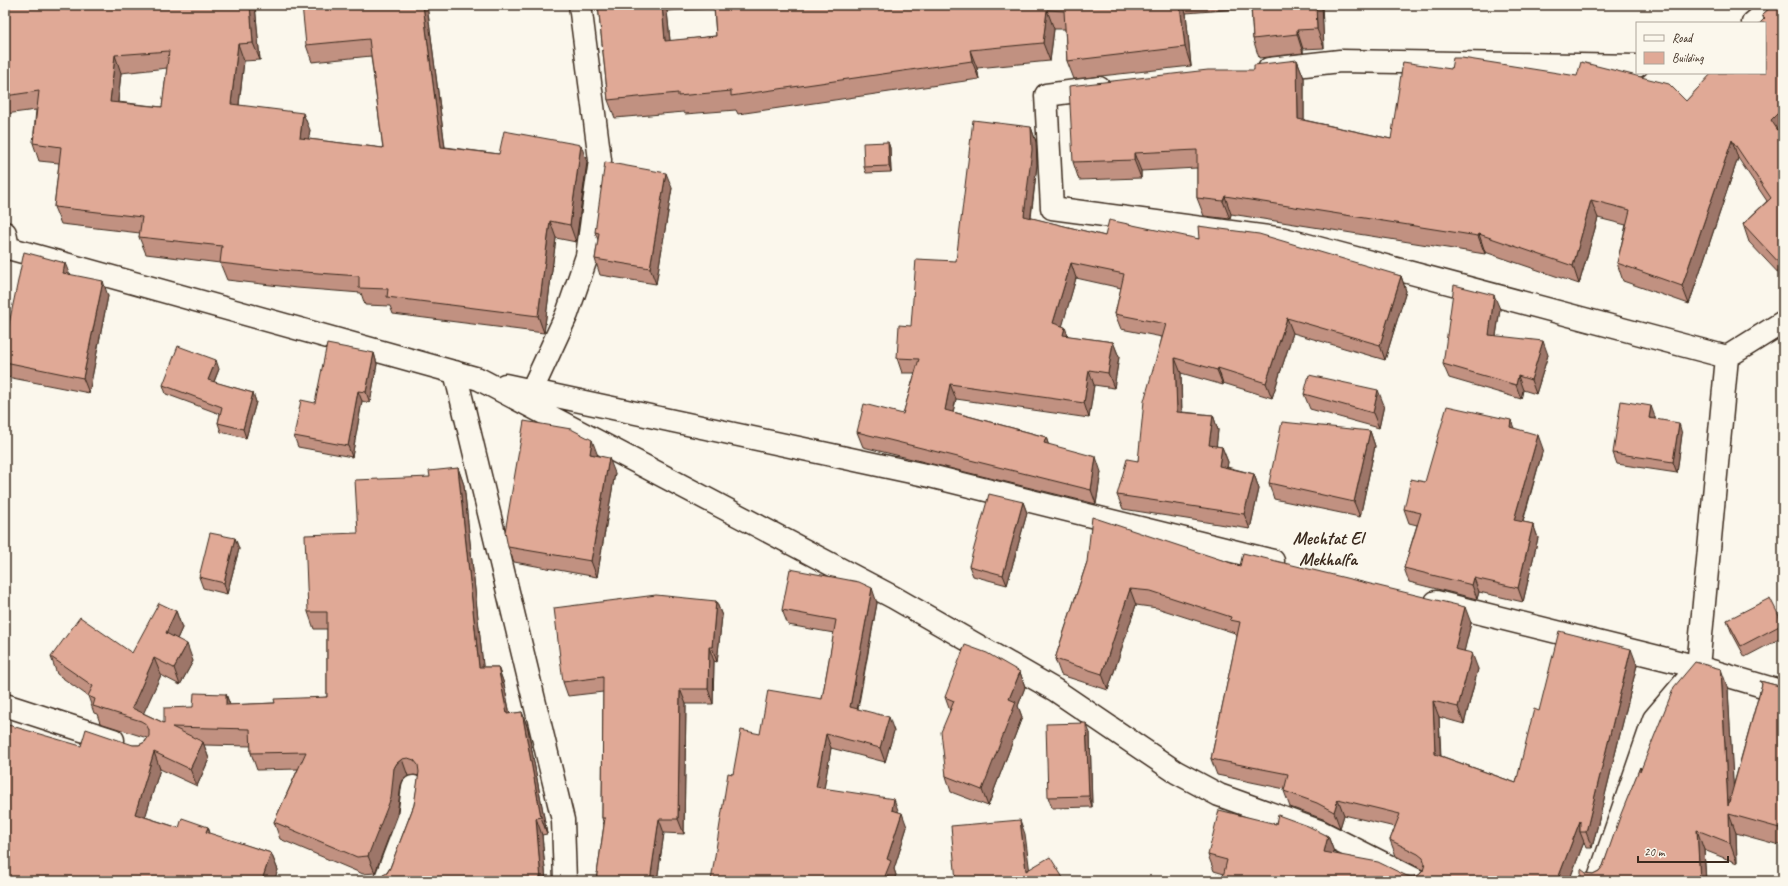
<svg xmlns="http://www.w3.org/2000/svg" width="1788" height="886" viewBox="0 0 1788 886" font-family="Caveat,sans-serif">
  <rect width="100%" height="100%" fill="#fbf7ec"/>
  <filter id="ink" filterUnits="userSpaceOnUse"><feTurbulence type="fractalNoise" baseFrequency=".025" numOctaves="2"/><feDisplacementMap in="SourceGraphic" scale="8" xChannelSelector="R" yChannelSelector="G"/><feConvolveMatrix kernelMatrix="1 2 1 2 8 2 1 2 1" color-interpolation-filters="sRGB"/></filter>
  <g filter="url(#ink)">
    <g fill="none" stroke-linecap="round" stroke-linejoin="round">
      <defs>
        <path id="minor" d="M1753,23l21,-18
          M1269,69l71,-8 297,5
          M1099,88l-53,7 6,113 232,31 443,118
          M5,233l3,15 471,131 414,218 162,93 121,82 43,23 100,36 99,50
          M455,372l108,448 2,61
          M505,385l425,91 343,85
          M532,390l35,-76 20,-58 13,-96 -20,-155
          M1436,602l262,65 85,25
          M5,705l108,35
          M385,881l24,-63 4,-31
          M1598,881l56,-162 44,-52 29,-310 56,-35"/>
      </defs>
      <use href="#minor" stroke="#3b2a1e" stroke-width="25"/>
      <use href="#minor" stroke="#fbf7ec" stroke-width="22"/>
    </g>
    <path fill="#c19181" stroke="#3b2a1e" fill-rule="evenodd" d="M5,5h250l5,55 -16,1 -5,44 71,25 -2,9 75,9 -12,-92 -59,6 -6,-17 121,-40 18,142 54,7 88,8 -11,80 -20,-4 -12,95 -151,-19 -3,-8 -25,-1 -4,-12 -64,-5 -70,-8 -7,-17 -74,-9 -7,-17 1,-4 -79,-9 -7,-17 5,-44 -20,-2 -6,-18 3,-33 -31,4zM167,68l-5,39 -44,-5 3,-29z
      M598,5h724l2,43 -21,1v4l-44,5 -6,-19 -2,-31 -65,5 5,53 -117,13 -7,-18 -2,-32h-11l-4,32 -73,7 2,11 -241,35 -2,-4 -51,4 -1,-2 -69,6 -7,-18zM714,8l2,28 -46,5 -3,-30z
      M1773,5l8,130 2,3v140l-34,-36 -6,-18 24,-23 -29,-43 -49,146 -66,-23 -6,-18 9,-38 -28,-7 -19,66 -94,-32v2l-254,-40 -1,5 -26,-3 -7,-18v-30l-56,3v7l-62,2 -6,-18 181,-92 43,-10 7,18v42l87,19 60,-70 235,32 78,-82 -2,-4z
      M1031,127l5,15 1,23 -6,53 74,18 94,3 202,37 5,15 -21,69 -92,-27 -21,65 -49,-15v2l-42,-12 1,39 31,3 5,15 -2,16 6,1 6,15 -1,5 27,7 5,15 -9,40 -127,-20 -6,-14 21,-34 24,-124 -41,-8 -6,-15 6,-26 -45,-10 -14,48 6,10 45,6 6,15 -5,31 -20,-3 -5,33 -133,-19 -3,13 93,25 2,7 53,28 -5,32 -233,-57 -6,-15 46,-18 12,-41h-13l-5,-15 59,-97z
      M888,142l2,6 1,24 -25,1 -2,-6z
      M672,188l-16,96 -56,-9 -5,-16 3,-19 -3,-8z
      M108,296l-19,97 -82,-16 -2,-5v-29z
      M1500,309l-4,27 52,19 -12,39 -13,-4 -2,9 -72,-21 -6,-14z
      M374,353l3,11 -7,39 -8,-2 -10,56 -54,-10 -4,-11z
      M219,369l-5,13 39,11 3,9 -10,36 -25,-6 -3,-9 2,-9 -54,-20 -3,-9z
      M1304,394l80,11 -5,23 -69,-19z
      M1655,417v2l27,15 -5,39 -60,-9 -4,-11z
      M1514,428l29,21 -20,73 10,2 5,14 -15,64 -44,-10 -2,7 -68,-17 -5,-14 13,-43 -8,-2 -5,-14 21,-27z
      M1370,431l5,15 -15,71 -86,-18 -5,-16z
      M598,456l17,17 -18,104 -83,-15 -6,-15z
      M458,468l6,17 19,182h15l6,17 6,30 12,-2 6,17 19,105 -5,1 4,46h-165l9,-13 24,-63 5,-29 -5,-1 -6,1 -5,4 -2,5 -4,30 -22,58 -12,1 -83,-35 -6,-17 24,-53 -41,1 -6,-17v-7l-47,-1 5,14 -12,27 -37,-17 -15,48 34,11 29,-1 2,7 61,19 7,17 -4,10 -269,1 76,-135 58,-1 6,-3 2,-4 -47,-15 -3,-9 -3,-1 -6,-17 -31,-22 -6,-17 81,-4 44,-42 6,17 -5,11 16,22 -13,24 -19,-10 -18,38 21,10 29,-16 33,-13 4,11 45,-2 52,-6v-68h-13l-6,-17 50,-79 72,-56z
      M1023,502l4,11 -20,72 -34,-9 -4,-10z
      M235,538l4,11 -12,45 -24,-6 -4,-11z
      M1087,562l153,4 231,57 -7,28 14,18 -14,55 -25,-7 2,39 75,27 23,-72 98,-46 -45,183h-6l-2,-6 -15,39 -345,-7 -10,-3 -6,-16 68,-31 52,12 6,16 -1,2 74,22 6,1 6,-2 4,-5 -27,-14 -6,-16 5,-13 -51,-12 -4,13 -17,-9 -33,-12 -6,-16 1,-2 -68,-14 -6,-16 26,-122 -2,-4 -78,-25 -21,-3 -28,85 -47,-15 -6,-16z
      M716,601l6,15 -5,46 -3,-1 -1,43h-27l-2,130 -20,-1 -7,48h-61l8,-56 -2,-7 1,-126 -35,4 -5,-14z
      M877,603l-19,106 36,22 -9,31 -54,-14 -7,40 75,24 8,15 -13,42 2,6 -2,5 -161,-106 27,-40 62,-35 12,-66 -46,-8 -6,-15z
      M1727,620l56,3v14l-38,20 -14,-26z
      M1020,672l5,15 -7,19 4,11 -34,89 -37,-14 -5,-16 4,-65 -5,-14z
      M1760,681l23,6v159l-47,-13 1,30 -33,-13 2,31h-125l5,-8 7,1 6,-3 4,-5 37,-99 1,3 87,-81 5,98 29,-103z
      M1090,733l2,74 -40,1 -4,-11z"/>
    <path fill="#9d7669" stroke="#3b2a1e" d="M250,5h5l5,55 -7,-17z
      M423,5h4l20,159 -6,-17z
      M662,5h3l2,6 5,49 -7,-19z
      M1180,5h3l3,8 5,53 -6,-19z
      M1316,5h6l2,43 -7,-19z
      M1047,10l7,19 -4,32 -7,-18z
      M1297,30l6,19v4l-6,-19z
      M238,44l6,17 -7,60 -6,-17z
      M970,50l7,18 2,11 -7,-18z
      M115,55l6,18 -5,46 -6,-17z
      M1297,60l7,18v59l-6,-18z
      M1783,108v25l-5,5 -7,-18z
      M303,113l7,17 -4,25 -6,-17z
      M1031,127l5,15 1,23 -8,66 -5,-15z
      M1732,140l6,18 -49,146 -7,-18z
      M888,142l2,6 1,24 -2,-6z
      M581,145l6,17 -11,80 -6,-17z
      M1134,153l7,18v7l-7,-18z
      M666,173l6,15 -16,96 -6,-16z
      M1225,196l6,18 -1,5 -7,-18z
      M1591,200l7,18 -19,66 -6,-18z
      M550,221l6,17 -12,95 -6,-17z
      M1479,234l6,18v2l-7,-18z
      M65,263l6,15 -8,-5z
      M1071,263l5,15 -17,60 -6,-15z
      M1401,276l5,15 -21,69 -5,-15z
      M103,281l5,15 -19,97 -6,-15z
      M1494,295l6,14 -6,40 -5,-14z
      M1287,318l6,15 -21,65 -6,-15z
      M1065,327l5,15 -7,-7z
      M1543,341l5,14 -12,39 -5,-14z
      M1113,342l6,15 -5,31 -6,-15z
      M374,353l3,11 -7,39 -4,-11z
      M1175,358l6,15 1,53 -5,-14z
      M216,360l3,9 -8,20 -3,-9z
      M1218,368l5,15v2l-6,-15z
      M1089,370l5,15 -5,33 -5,-15z
      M1518,376l5,14 -2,9 -5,-14z
      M950,384l6,15 -6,26 -5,-15z
      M1378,390l6,15 -5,23 -6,-15z
      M358,391l4,10 -10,56 -4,-11z
      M253,393l3,9 -10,36 -3,-9z
      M1651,406l4,11 -2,12 -4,-11z
      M1213,415l5,15 -3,30 -6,-15z
      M1511,420l5,14 -6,-7z
      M1679,423l3,11 -5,39 -4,-11z
      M1370,431l5,15 -15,71 -6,-15z
      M1538,435l5,14 -24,85 -5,-14z
      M1046,437l5,15 -7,-9z
      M592,440l6,16 -8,-2z
      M1222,447l6,15 -3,19 -6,-15z
      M1096,457l5,15 -5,32 -5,-14z
      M609,458l6,15 -18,104 -6,-16z
      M458,468l6,17 21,199 -6,-17z
      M1254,474l5,15 -9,40 -6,-15z
      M1023,502l4,11 -20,72 -4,-10z
      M1533,524l5,14 -15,64 -5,-14z
      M235,538l4,11 -12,45 -3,-11z
      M1474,578l5,14 -2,7 -5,-14z
      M872,588l5,15 -22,118 -5,-14z
      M1130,589l6,16 -28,85 -6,-16z
      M716,601l6,15 -5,46 -5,-15z
      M1465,607l6,16 -10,42 -6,-16z
      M176,611l6,17 -10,22 -6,-17z
      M187,644l6,17 -13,24 -6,-17z
      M709,647l5,14 -1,43 -5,-15z
      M1631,649l6,16 -45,183 -6,-16z
      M1472,653l6,16 -14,55 -6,-17z
      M154,658l7,17 -21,46 -8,-13z
      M498,667l6,17 9,47 -6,-17z
      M1721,669l7,20 7,126 -7,-9z
      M1020,672l5,15 -7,19 4,11 -34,89 -6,-16 27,-91z
      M680,689l6,15 -2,130 -6,-15z
      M226,694l6,17 -6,-6z
      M1433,701l6,16 2,54 -6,-17z
      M522,712l6,17 19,105 -6,-17z
      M889,717l5,14 -9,31 -5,-14z
      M1086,723l4,10 2,74 -3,-11z
      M826,734l5,14 -9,53 -6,-14z
      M203,742l6,17 -12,27 -7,-17z
      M154,752l6,17 -19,62 -6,-17z
      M402,759l6,17 -5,4 -2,5 -4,30 -22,58 -7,-17 26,-88 3,-5z
      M894,799l5,14 -7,-3z
      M1338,799l6,16 -4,13 -6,-16z
      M902,813l5,14 -13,42 2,6 -2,6 -9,-5 2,-17z
      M1729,814l7,19 1,30 -7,-20z
      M536,818l6,17 4,46h-5z
      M659,819l5,14 -7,48h-7z
      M1020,820l5,14 6,47 -5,-10z
      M1580,821v11l4,10 -15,39h-12z
      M208,827l6,17 -8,-12z
      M1697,830l7,20 2,31h-6z
      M1328,836l6,16 -4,16 -6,-16z
      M271,853l7,17 -4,11 -11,-4z"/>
    <path fill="#e0a996" stroke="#3b2a1e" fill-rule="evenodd" d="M5,5h245l3,38 -15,1 -7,60 72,9 -3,25 83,10 -14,-109 -63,6 -4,-40h121l18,142 58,7 5,-23 77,14 -11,80 -20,-4 -12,95 -151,-19 1,-8 -29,-1v-12l-68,-5 -71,-8 2,-17 -83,-9 3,-20 -88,-10 7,-60 -28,-4 6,-52 -34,5zM169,51l-7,56 -52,-5 5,-47z
      M598,5h64l3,36 51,-5 -2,-31h466l5,42 -118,14 -3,-50 -17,-1 -4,33 -73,7 2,11 -241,35v-5l-53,5v-3l-70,7z
      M1251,5h65l1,24 -20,1v4l-44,5z
      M1773,5h10v103l-12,12 12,18v129l-40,-43 28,-26 -39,-58 -50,146 -65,-23 13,-53 -39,-10 -18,66 -94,-32 -1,2 -253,-40 -2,5 -26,-3v-48l-63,3v7l-61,2 -4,-76 139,-16h46v-5l43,-5 1,59 93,20 12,-77 48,7 2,-11h9l115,18 4,-14 88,22 17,17 26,-28h53v-50h-5l5,-5 -3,-3z
      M973,120l58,7 1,23 -8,66 81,20 4,-16 90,19 -1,-13 61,8 142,42 -21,69 -93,-27 -21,65 -48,-15 -1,2 -42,-12 2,54 36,3 -4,30 13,2 -3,19 35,8 -10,40 -127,-19 10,-36 11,2 6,-60 22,-77 -51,-10 9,-40 -53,-11 -18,60 12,4 -2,8 50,7 -5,31 -19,-3 -5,33 -134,-19 -5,26 101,27 -2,6 52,14 -5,33 -234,-58 7,-28 39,10 16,-55 -22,-1 2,-33 12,1 5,-67 40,2z
      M888,142l1,24 -25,1 -1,-24z
      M605,162l61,11 -16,95 -55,-9 4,-26 -4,-1z
      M24,252l41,11 -2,10 40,8 -20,97 -78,-16v-19z
      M1454,285l40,10 -5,40 54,6 -12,39 -13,-4 -2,9 -73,-21z
      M327,344l47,9 -8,39 -8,-1 -10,55 -54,-10 7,-36 14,3z
      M178,346l38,14 -8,20 45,13 -10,36 -25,-6 4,-16 -59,-22z
      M1309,375l69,15 -5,23 -69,-19z
      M1621,401l30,5 -2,12 30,5 -6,39 -60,-9z
      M1447,406l64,14 -1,7 28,8 -24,85 19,4 -15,64 -44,-10 -2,7 -68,-17 17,-55 -17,-4 7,-30 14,3z
      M524,421l47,8 21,11 -2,14 19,4 -18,103 -83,-14 -3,-15z
      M1282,422l88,9 -16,71 -85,-19z
      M458,468l21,199h19l9,47 15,-2 19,105 -5,1 5,63h-160l2,-6 4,-2 3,-5 24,-63 5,-33 -1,-7 -4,-5 -6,-2 -6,1 -5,4 -3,5 -3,30 -23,58 -11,1 -83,-35 32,-70 -55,1 -1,-24 -78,-2 31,15 -13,27 -36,-17 -19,62 44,14 3,-10 26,9 -2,5 65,21 -8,24 13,4h-271v-157l76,22 5,-17 47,16h6l6,-3 4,-6v-6l-3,-6 -5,-3 -48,-15 2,-7 -7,-3 5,-10 -42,-29 29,-40 52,36 27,-50 17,8 -10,22 21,11 -13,24 -20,-10 -22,50 32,15v-15l29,-1 1,-14 32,1v11l49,-2 -1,-4 53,-2v-85h-19l-3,-77 53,-2 -3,-53 75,-3 -1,-6z
      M989,494l34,8 -20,73 -34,-9z
      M1092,517l148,49 3,-13 222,54 -10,42 17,4 -14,54 -25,-6 2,53 81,29 18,-74 5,2 20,-80 72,18 -45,183h-6v-11l-23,60h-335l5,-21 -19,-5 11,-45 57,14 2,-9 30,11 20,10 -4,16 54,10 29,14 6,1 6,-2 4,-4 2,-7 -2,-6 -5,-4 -28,-14 10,-26 -62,-15 -4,13 -17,-9 -33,-12 4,-17 -77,-15 29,-137 -10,-2 1,-3 -80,-26 -21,-2 -28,85 -47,-15 32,-97z
      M210,533l25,5 -11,45 -25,-6z
      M790,569l69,13 13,6 -22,119 39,10 -9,31 -54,-14 -10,53 78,12 -2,11 10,3 -15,46 4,2 -6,15 10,4 -1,1h-183l17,-108 5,1 8,-44 19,4 8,-44 54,9 14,-79 -54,-10z
      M656,595l60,6 -4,46h-3l-1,42h-28l-2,130h-19l-9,62h-54l9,-63h-3l1,-141 -40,5 -9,-74z
      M1770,598l13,26 -42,22 -14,-26z
      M965,645l22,8 33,19 -11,27 7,3 -34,88 -36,-14 -5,-44 13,-31 -9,-4z
      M1695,662l26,7 7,137 34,-122 -2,-3 23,6v142l-54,-15 1,29 -33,-13 3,51h-119v-12l5,4 7,1 6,-3 4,-5 18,-52 19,-47v5l34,-85z
      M1086,723l3,73 -41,1 -2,-73z
      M1020,820l6,51 24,-14 15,24h-109l-5,-55z
      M1774,879l9,1v1h-10z"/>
  </g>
  <g text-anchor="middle" stroke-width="3" stroke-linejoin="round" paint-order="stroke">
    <g font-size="18" font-weight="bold" fill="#3b2a1e" stroke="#fbf7ec">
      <text x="1328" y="544">Mechtat El<tspan x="1328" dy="21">Mekhalfa</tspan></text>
    </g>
  </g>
  <rect width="1788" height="886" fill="none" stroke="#fbf7ec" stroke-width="20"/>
  <rect x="10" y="10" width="1768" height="866" fill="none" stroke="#3b2a1e" stroke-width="1.5" filter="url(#ink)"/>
  <rect x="1636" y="22" width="130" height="52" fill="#fbf7ec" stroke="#aea59a"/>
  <rect x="1644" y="35" width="20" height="6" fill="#fbf7ec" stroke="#aea59a"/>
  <text x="1672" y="42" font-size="12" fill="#3b2a1e">Road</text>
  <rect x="1644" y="52" width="20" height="12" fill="#e0a996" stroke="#aea59a"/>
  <text x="1672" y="62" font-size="12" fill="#3b2a1e">Building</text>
  <path d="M1638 856v6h90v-6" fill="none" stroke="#3b2a1e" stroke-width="2"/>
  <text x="1644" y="856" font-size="12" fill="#3b2a1e" stroke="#fbf7ec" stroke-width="3" paint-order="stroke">20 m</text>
</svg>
